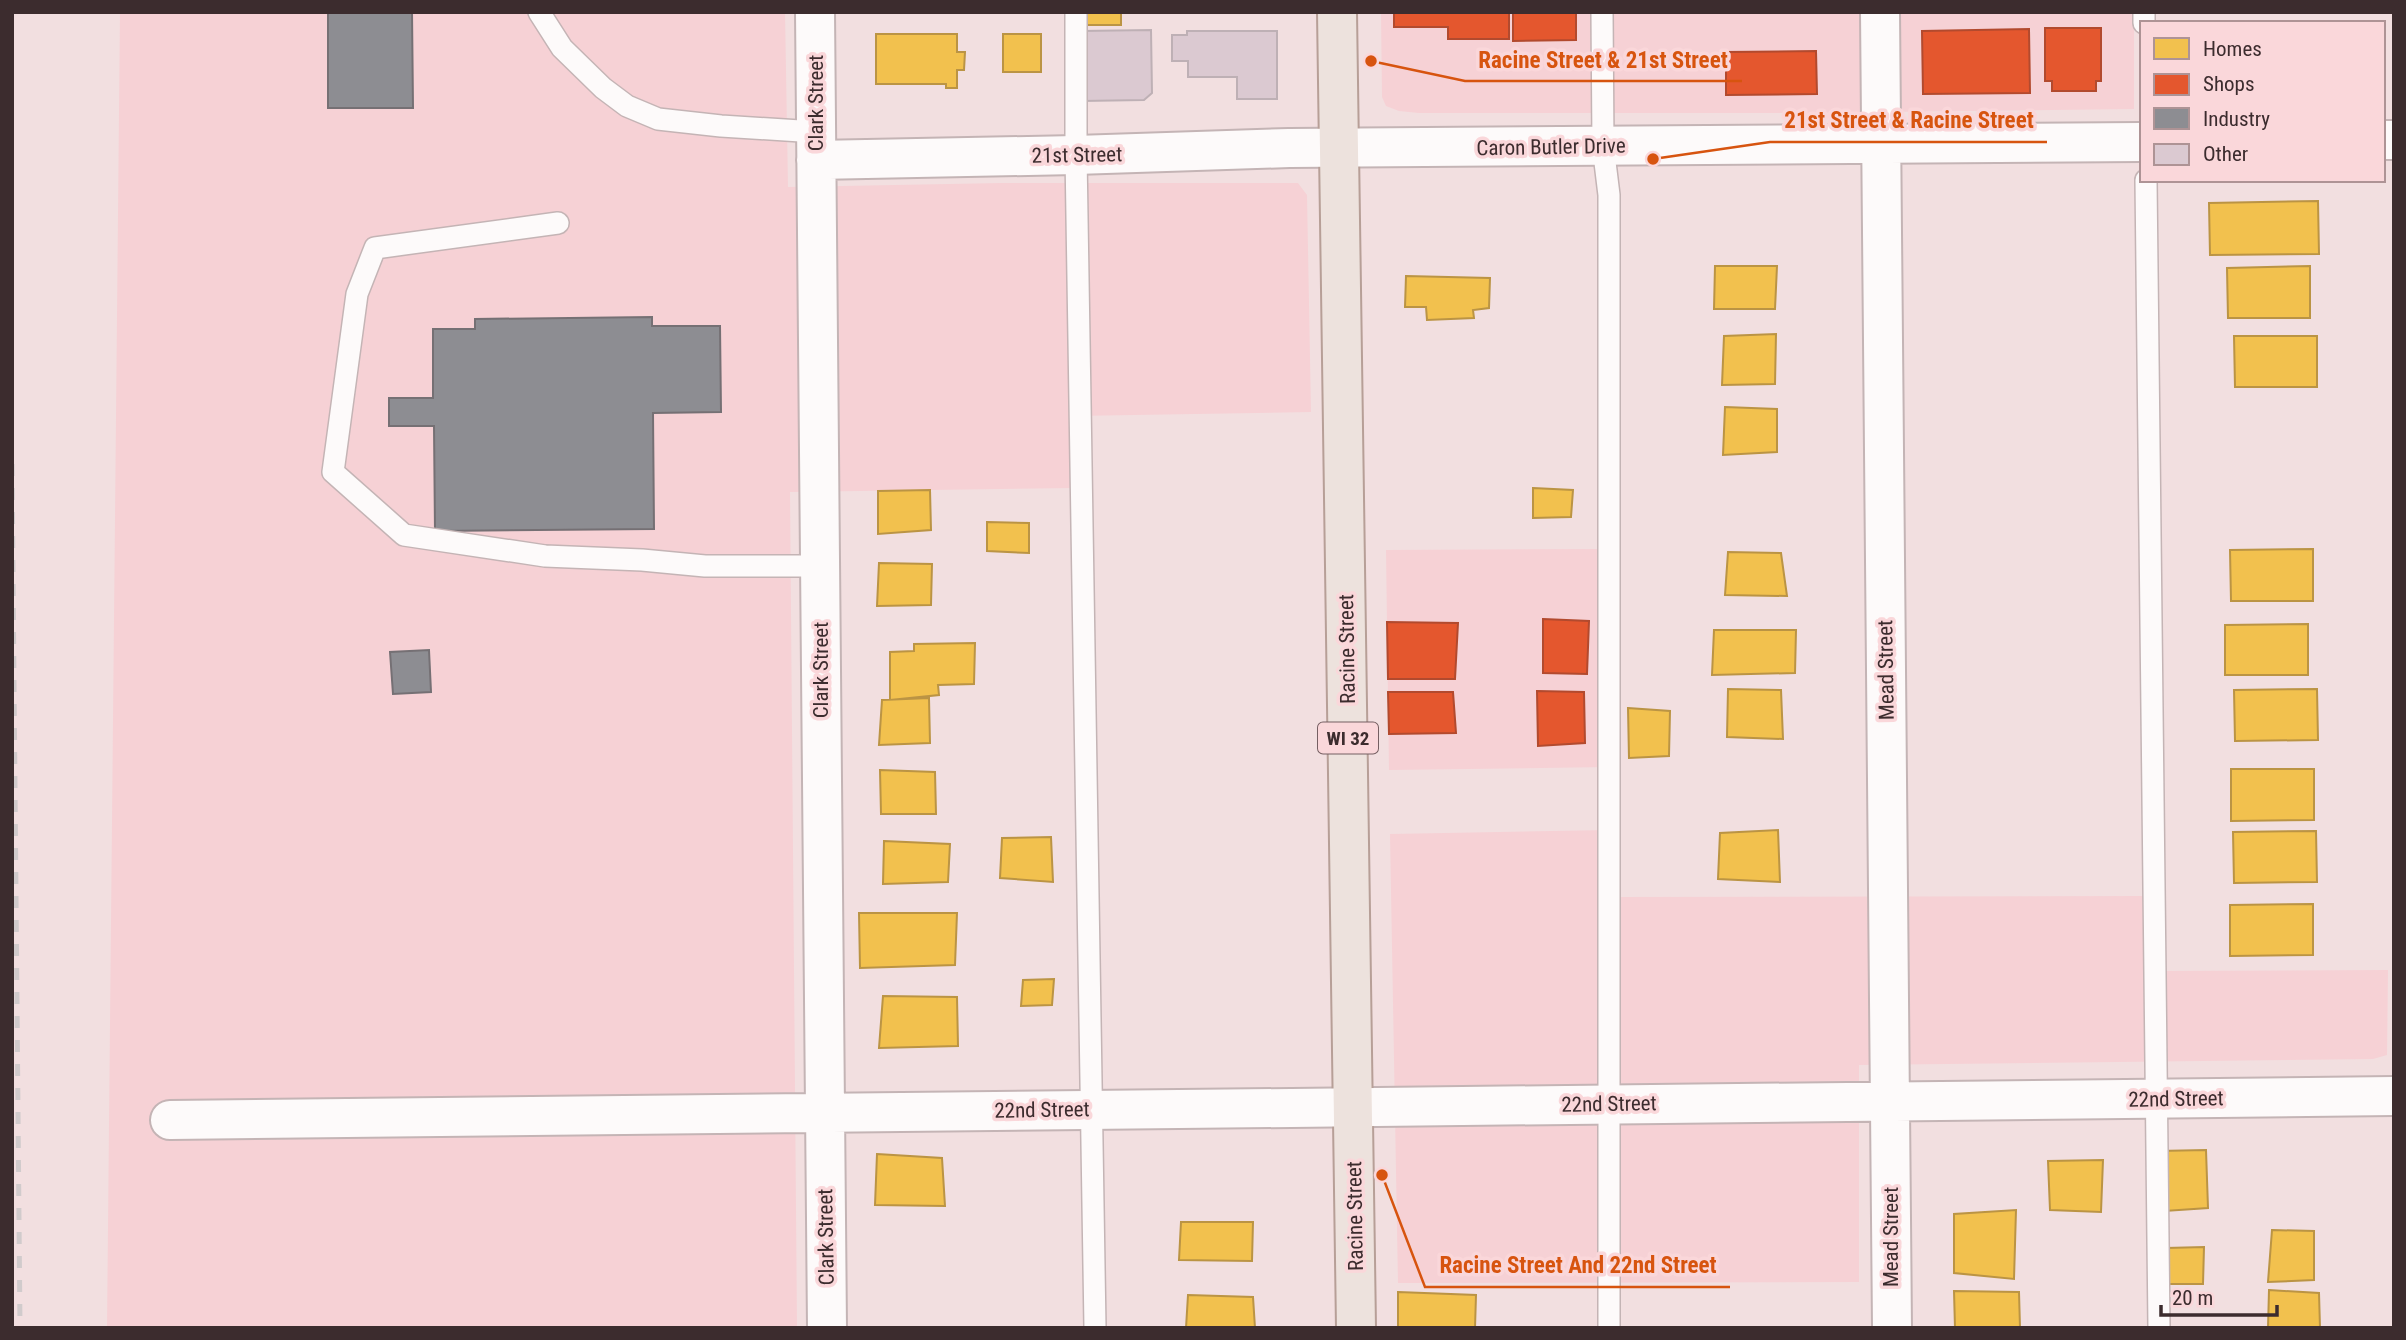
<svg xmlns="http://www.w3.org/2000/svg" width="2406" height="1340" viewBox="0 0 2406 1340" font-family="'Roboto Condensed',sans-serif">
  <rect width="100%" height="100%" fill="#f2dfe0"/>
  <path fill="#f6d1d5" d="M120,12h665l3,175 214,-4h296l9,12 4,217 -238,4v72l-283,4 7,836h-690z
    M1381,12h753v97l-336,4h-379l-20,-2 -13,-5 -4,-9z
    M1605,549l4,218 -220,3 -3,-220z
    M1608,830l2,67 536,-1 1,75 241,-1 -1,85 -14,4 -514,6v217l-461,1 -8,-449z"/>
  <path fill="#f2c14e" stroke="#bb9444" stroke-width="2" d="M1082,12h39v13h-39z
    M876,34h81v18h8l-1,18h-7v18h-11v-4h-70z
    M1003,34h38v38h-38z
    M2318,201l1,53 -109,1 -1,-52z
    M1715,266h62l-2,43h-61z
    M2310,266v52h-82l-1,-50z
    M1406,276l84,2 -1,30 -16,2 1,8 -47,2 -1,-13h-21z
    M1776,334l-1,50 -53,1 2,-49z
    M2234,336h83v51h-82z
    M1725,407l52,2v43l-54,3z
    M1533,488l40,2 -2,27 -38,1z
    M930,490l1,40 -53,4v-43z
    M987,522l42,1v30l-42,-2z
    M2313,549v52h-82l-1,-51z
    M1728,552l53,1 6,43 -62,-1z
    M879,563l53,1 -1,41 -54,1z
    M2308,624v51h-83v-50z
    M1714,630h82l-1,43 -83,2z
    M975,643l-1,41 -36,1 1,10 -49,5v-48l24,-1v-7z
    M1728,689l53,1 2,49 -56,-2z
    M2317,689l1,51 -83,1 -1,-51z
    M929,698l1,45 -51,2 3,-45z
    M1628,708l42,3 -1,45 -40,2z
    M2231,769h83v51l-83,1z
    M880,770l55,2 1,42h-55z
    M1778,830l2,52 -62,-3 2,-46z
    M2316,831l1,51 -83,1 -1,-51z
    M1051,837l2,45 -53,-4 2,-40z
    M884,841l66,3 -2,38 -65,2z
    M2313,904v51l-83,1v-51z
    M859,913h98l-2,52 -95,3z
    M1054,979l-2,26 -31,1 2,-26z
    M883,996l74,1 1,49 -79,2z
    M2206,1150l2,58 -58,4 8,-61z
    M877,1154l65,4 3,48 -70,-1z
    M2103,1160l-2,52 -51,-2 -2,-49z
    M2016,1210l-2,69 -60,-6v-59z
    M1181,1222h72l-1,39 -73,-1z
    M2272,1230l42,1v49l-46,2z
    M2204,1247l-1,37h-37v-36z
    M2269,1290l50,3 1,35h-52z
    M1954,1291l65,1 1,36h-65z
    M1398,1292l78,3 -1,33h-77z
    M1188,1295l65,2 2,31h-69z"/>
  <path fill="#e4572e" stroke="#b24a2e" stroke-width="2" d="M1394,12h115v27h-61v-12h-54z
    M1513,12h63v28l-63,1z
    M2045,28h56v53h-5v10h-44v-10h-7z
    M2029,29l1,64 -107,1 -1,-63z
    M1816,51l1,43 -91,1v-43z
    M1543,619l46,2 -2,53 -44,-1z
    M1387,622l71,1 -3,56h-67z
    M1537,691l47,1 1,51 -47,3z
    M1388,692h65l3,41 -67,1z"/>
  <path fill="#8d8d92" stroke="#757074" stroke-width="2" d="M328,12h84l1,96h-85z
    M652,317v9h68l1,86 -68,1 1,116 -219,2 -1,-105h-45v-28h44v-69h42v-10z
    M429,650l2,42 -38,2 -3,-42z"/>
  <path fill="#dbc9d1" stroke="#beb0b5" stroke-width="2" d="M1151,30l1,63 -8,7 -62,1 -1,-70z
    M1187,31h90v68h-40v-22h-49v-16h-16v-26h15z"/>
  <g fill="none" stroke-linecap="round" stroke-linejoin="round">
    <defs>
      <path id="lane" d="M539,12l23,36 41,40 24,18 31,13 63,7 95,6
        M1076,12v143l19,1173
        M1602,12l1,134 6,49v1133
        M2144,12v11
        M2146,180l13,1148
        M558,223l-183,25 -18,46 -24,178 71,63 141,21 97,4 63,6h115"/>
      <path id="street" d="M815,12l12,1316
        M1880,12l12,1316
        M2383,140h11
        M816,160l260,-5 213,-7 853,-6
        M170,1120l2224,-24"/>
      <path id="primary" d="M1337,12l19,1316"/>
    </defs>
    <use href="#lane" stroke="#c4b4b5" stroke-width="24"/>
    <use href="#street" stroke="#c4b4b5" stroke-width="42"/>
    <use href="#primary" stroke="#b79f97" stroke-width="42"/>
    <use href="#lane" stroke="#fdfafa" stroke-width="21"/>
    <use href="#street" stroke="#fdfafa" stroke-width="38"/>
    <use href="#primary" stroke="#ede2dd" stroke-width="38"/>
    <path stroke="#d1cbcc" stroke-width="5" stroke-dasharray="12 12" stroke-linecap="butt" d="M12,464l8,864"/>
  </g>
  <g text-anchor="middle" stroke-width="7" stroke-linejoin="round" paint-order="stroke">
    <rect fill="#fad7da" stroke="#755f62" stroke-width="2" x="1318" y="722.5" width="60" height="31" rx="5"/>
    <g font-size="19" font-weight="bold" fill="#3c2c2e">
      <text x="1348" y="745">WI 32</text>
    </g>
    <g font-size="21" fill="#3c2c2e" stroke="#fad7da">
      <text transform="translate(816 103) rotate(-90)" y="7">Clark Street</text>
      <text transform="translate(1551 147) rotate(-1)" y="7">Caron Butler Drive</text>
      <text transform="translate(1077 155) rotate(-1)" y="7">21st Street</text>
      <text transform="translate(1347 649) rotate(-91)" y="7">Racine Street</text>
      <text transform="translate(821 670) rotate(-90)" y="7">Clark Street</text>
      <text transform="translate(1886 670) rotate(-91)" y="7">Mead Street</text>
      <text transform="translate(2176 1099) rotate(-1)" y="7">22nd Street</text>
      <text transform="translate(1609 1104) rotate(-1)" y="7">22nd Street</text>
      <text transform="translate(1042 1110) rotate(-1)" y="7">22nd Street</text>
      <text transform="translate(1355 1216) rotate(-91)" y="7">Racine Street</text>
      <text transform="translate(826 1237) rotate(-91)" y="7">Clark Street</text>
      <text transform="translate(1891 1237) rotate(-90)" y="7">Mead Street</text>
    </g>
  </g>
  <path fill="none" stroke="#d7540f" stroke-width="2.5" d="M1371 61L1465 81H1742M1653 159L1770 142H2047M1382 1175L1425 1287H1730"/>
  <g fill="#d7540f" stroke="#fad7da" stroke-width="2.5">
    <circle cx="1371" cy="61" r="7"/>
    <circle cx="1653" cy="159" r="7"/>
    <circle cx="1382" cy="1175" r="7"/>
  </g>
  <g font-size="23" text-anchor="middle" font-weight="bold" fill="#d7540f" stroke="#fad7da" stroke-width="7" stroke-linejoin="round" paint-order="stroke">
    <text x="1603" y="68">Racine Street &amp; 21st Street</text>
    <text x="1909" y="128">21st Street &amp; Racine Street</text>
    <text x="1578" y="1273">Racine Street And 22nd Street</text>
  </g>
  <rect width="2406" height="1340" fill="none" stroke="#3c2c2e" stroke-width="28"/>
  <rect x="2140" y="21" width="245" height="161" fill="#fad7da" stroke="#ae9395" stroke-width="2"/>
  <rect x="2154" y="38" width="35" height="21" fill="#f2c14e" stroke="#ae9395" stroke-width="2"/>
  <text x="2203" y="56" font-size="21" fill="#3c2c2e">Homes</text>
  <rect x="2154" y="74" width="35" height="21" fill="#e4572e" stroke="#ae9395" stroke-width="2"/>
  <text x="2203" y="91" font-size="21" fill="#3c2c2e">Shops</text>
  <rect x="2154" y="108" width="35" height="21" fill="#8d8d92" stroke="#ae9395" stroke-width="2"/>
  <text x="2203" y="126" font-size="21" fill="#3c2c2e">Industry</text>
  <rect x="2154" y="144" width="35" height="21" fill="#dbc9d1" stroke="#ae9395" stroke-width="2"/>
  <text x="2203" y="161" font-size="21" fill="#3c2c2e">Other</text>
  <path d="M2161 1305v10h116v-10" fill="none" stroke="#3c2c2e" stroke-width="3.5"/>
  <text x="2172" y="1305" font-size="21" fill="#3c2c2e" stroke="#fad7da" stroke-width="5" paint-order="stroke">20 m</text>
</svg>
